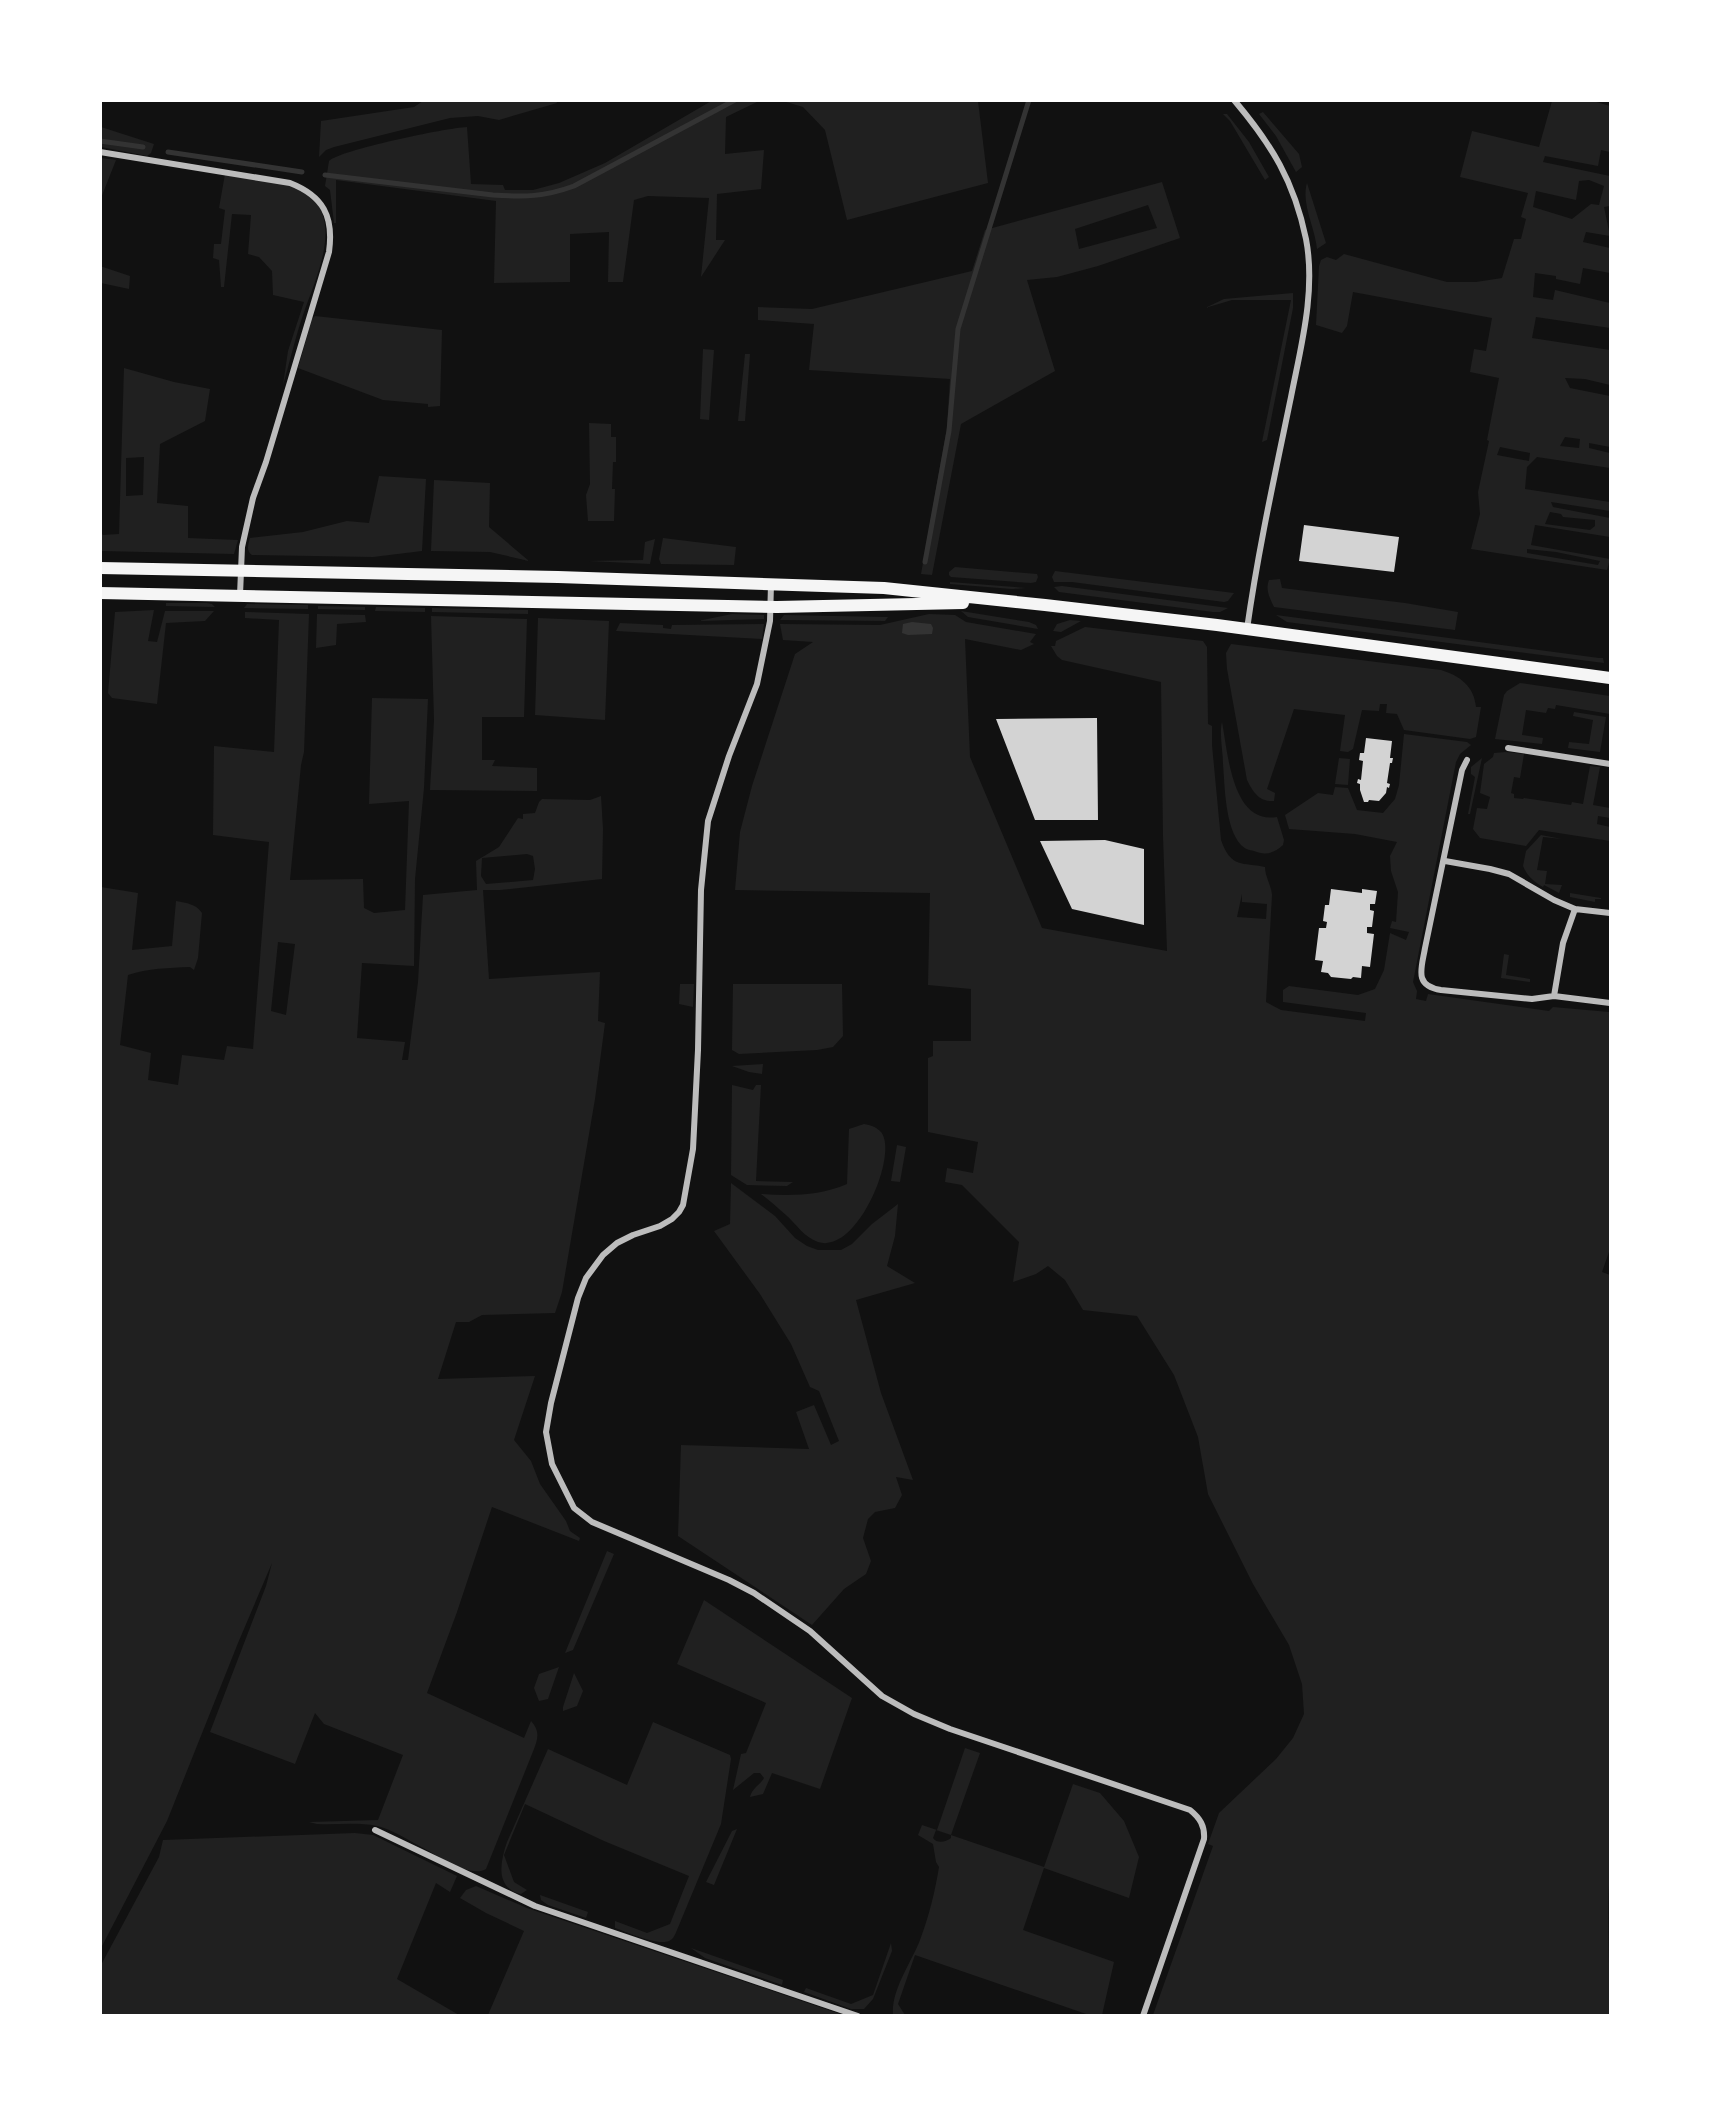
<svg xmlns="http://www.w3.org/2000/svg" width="1711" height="2116" viewBox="0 0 1711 2116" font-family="'Fira Sans Condensed',sans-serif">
  <rect width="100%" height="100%" fill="#111"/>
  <path fill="#202020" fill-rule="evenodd" d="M556,100l1,3 -58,17 -21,-4 -28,2 -116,29 -8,3 -7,7 2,-36 93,-14 9,-6z
    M713,100l46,1 -33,16 -1,37 39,-4 -3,39 -44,5 -1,46h9l-24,37 8,-79 -61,-2 -14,4 -11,82h-15l1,-50 -39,2v48l-76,1 2,-82 -160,-21v43h-2l-4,-33 -5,-4 4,-25c11,-11 117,-33 138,-34l4,57 32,1 2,5h28l26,-7 46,-20z
    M783,101h195l10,82 -141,37 -22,-90 -22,-23z
    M1552,101h41l17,5v46l-9,-2 -3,16 -53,-10 -2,6 67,14v30l-6,1 6,29 -24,-4 -3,10 27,6v25l-27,-5 -3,16 -24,-5v-3l-21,-3 -2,24 20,3 2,-10 55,13v25l-74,-11 -4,21 78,12v35l-25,-6 -20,-1 5,10 40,8v51l-21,-4v5l21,5v15l-73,-11 -10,10 -2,22 85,13v9l-59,-9 2,5 57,11v19l-75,-12 -4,20 79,14 -3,11 -136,-21 9,-35 -2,-22 11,-51 -2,-1 12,-62 -29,-6 4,-23 12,2 6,-33 -139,-26 -6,34 -5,7 -26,-8 3,-59 2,-6 6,-3 9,3 8,-6 103,28h29l26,-4 12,-39h7l5,-20 -5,-2 7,-24 -68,-16 12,-46 67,16zM1589,180l15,6 -5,19 -8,-1 -19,15 -39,-12 3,-16 40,9 3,-19zM1565,437l15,2 -1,9 -19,-2zM1500,447l30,6 -1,8 -32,-6zM1550,512l11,2 2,3 32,3v6l-5,4 -45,-6zM1527,549l29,3 44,9 -2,4 -71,-12z
    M1263,112l36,42 3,13 -6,5 -20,-36 -17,-22z
    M1223,114h4l22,28 20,35 -4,3 -35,-59z
    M101,127l53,17 -3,9 -4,3 -46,-9z
    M101,158l15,2 -15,38z
    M225,174c20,4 58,7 76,16 47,25 14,89 2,125 -8,23 -13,47 -20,70l5,-34 16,-49 -31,-7 -1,-24 -13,-14 -11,-3 3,-39 -19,-1 -8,73h-3l-2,-27 -6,-2 1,-14h7l4,-34 -6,-2z
    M1162,182l18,56 -82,28 -41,11 -30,3 28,91 -94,53 -29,151 -11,-1 26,-147 3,-48 -141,-9 5,-46 -56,-4v-13l54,2 160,-38 13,-41zM1148,205l9,23 -78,21 -4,-20z
    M1307,183l19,60 -9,6c-2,-22 -16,-45 -10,-66z
    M100,266l30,10 -1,13 -28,-6z
    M1293,293v15l-26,132 -5,2 29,-142h-59l-27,8 19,-9z
    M315,316l127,14 -2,76 -12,1v-3l-45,-4 -85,-32 14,-49z
    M703,349l11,1 -5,70 -9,-1z
    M745,354h5l-5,67h-7z
    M124,368l50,14 36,7 -5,32 -45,23 -3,59 31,3v32l50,2 -4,14 -133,-3v-18l2,2 16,-1zM144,457l-1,38 -17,1v-38z
    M589,423l22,1v13h5v25h-3l-1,27h3l-1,32h-26l-2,-26 4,-11z
    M379,476l47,3 -4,72 -49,6 -121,-2c-6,-4 -4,-10 -2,-17l53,-6 44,-11 22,2z
    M434,480l56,3 -1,44 40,34 -39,-9 -59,-1z
    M663,538l73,9 -2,18 -73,-1 -2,-5z
    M655,539l-5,25 -61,-3 54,-1 2,-18z
    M955,567l82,7 1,3 -2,5 -5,1 -80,-6 -2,-2v-3z
    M1055,571l179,22 -6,8 -4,1 -152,-20h-18l-2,-5z
    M1280,579l2,9 123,15 53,9 -3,18 -181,-23c-4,-9 -9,-17 -5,-27z
    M950,582l76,6 -14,1 -62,-5z
    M1062,586l166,22 -8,4h-7l-154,-20 -5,-5z
    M166,603h41l5,1 3,3 -49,-1z
    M247,604l61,1v4l-64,-1z
    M318,606l47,1v3l-47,-1z
    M376,607l49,1v4l-50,-1z
    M432,608l96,2v4l-96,-2z
    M154,610l-6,31 9,1 8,-31h49l-9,10 -39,2 -9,81 -45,-6 -4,-5 7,-81z
    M961,611l68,11 7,3 2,4 -70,-12z
    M245,612l64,2 -5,138 -3,13 -11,115 73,-1 1,29 10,5 31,-3 4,-109 -40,3 3,-106 56,1 -4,89 -9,91 -1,87 -52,-3 -5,75 48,4 -3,18h6l10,-78 5,-87 54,-5 -1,-29 23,-14 19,-29 5,1v-5l12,-1 4,-11 3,-3 48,1 11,-4 2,33 -1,50 -102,11h-17l6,89 111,-7 -2,49 7,2 -10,76 -33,193 -7,21 -73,2 -13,7h-13l-18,57 97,-3 -21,64 17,21 9,23 26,37 4,10 10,7 -1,3 -87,-34 -35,105 -30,81 97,45 7,-17c9,10 7,17 3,28l-48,120c-14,9 -45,-11 -59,-19 -16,-8 -33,-20 -50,-24 -19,-4 -41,-1 -60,-2l-8,-2 69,-2 25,-65 -79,-31 -9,-11 -20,51 -85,-32 56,-146 6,-23 -34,80 -71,178 -66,127v-1061l37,6 -6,57 40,-4 4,-45c11,2 20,3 26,12l-4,45 -4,12 -4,-3c-21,1 -42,1 -62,8l-8,70 31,8 -3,27 30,5 4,-30 42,5 3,-14 26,3 16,-207 -56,-7 1,-89 60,6 5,-132 -34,-2zM527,854l6,2 2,13 -2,11 -47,4 -5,-8 1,-18zM278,942l17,2 -9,71 -15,-4z
    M317,614l48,1 1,7 -29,2 -1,21 -20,3z
    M732,614l32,1v4l-66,2z
    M929,614l26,1 11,7 70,12 -6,8 4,2 -13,6 -56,-11 5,118 72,171 125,23 -4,-115 -2,-154 -99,-22 -5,-4 -6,-10h4l1,-5 29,-14 118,14 4,6 1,77 4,2v19l9,95c10,29 22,22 44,27 0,10 6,17 7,28l-6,107 15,8 84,11 1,-8 -83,-11v-12l6,-4 69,9 17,-6 9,-19 6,-37 16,7 3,-8 -19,-4 2,-7 4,1 2,-30 -7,-21 -1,-15 7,-14 -42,-8 -66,-5 -4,-14 33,-22 15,2 2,-8 13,1 9,22 26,3 12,-14 4,-14 5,-51 63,8 4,3 -11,9 -4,8 -43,220 4,9 -1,8 10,2 2,-7 121,17 4,-4 56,5 1,-2v239l-8,23 8,3 -1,5 1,1v589c-4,50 0,96 0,145h-457l60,-169 -5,-2 11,-31 57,-54 17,-21 11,-24 -2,-30 -13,-39 -36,-61 -45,-90 -10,-57 -24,-62 -37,-59 -54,-6 -18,-30 -17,-14 -12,8 -23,8 6,-40 -57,-57 -17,-3 2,-14 26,5 5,-31 -50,-10v-74l5,-2v-15h38v-52l-43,-4 2,-92 -195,-3 5,-58 12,-46 43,-132 18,-12 -30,-2 -3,-16 100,1zM1242,894v8l25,2 -1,15 -29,-2z
    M784,615l102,2h2l-3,4 -105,-1z
    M1276,615l323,43h4l1,5 -317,-41z
    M431,616l96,3 -3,98h-42v43h13l-3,6 45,2v23l-107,-1 4,-70z
    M538,618l71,3 -4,99 -70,-5z
    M1070,620l11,1 -20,11 -8,-1 4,-7z
    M620,623l43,2v3l8,1 1,-4 92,-1 -2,15 -146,-8z
    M1231,644l210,26c19,6 33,16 35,37h5l-5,30 -6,2 -66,-9 -7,-16 -11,-1 1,-9h-7l-1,7 -17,-1 -9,39 -5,3 -8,-1 5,-36 -51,-6 -27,80 8,4 -1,8c-15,1 -21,-9 -27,-21l-20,-111 -1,-16z
    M1520,683l90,13v18l-54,-9 -1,4 -7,-1 -2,5 -20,-3 -4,25 21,3 -1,6 -47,-5 9,-44 3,-4z
    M1574,712l32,5 -6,35 -32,-4 1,-6 20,2 4,-24 -20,-4z
    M1222,722c6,31 10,103 55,95l7,23 -1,5c-9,8 -17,11 -29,6 -5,-1 -9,-2 -13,-6 -16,-18 -16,-57 -18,-81 0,-13 -4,-30 -1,-42z
    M1506,752l18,2 -4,24 -6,-1 -3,16 3,1v4l9,1 1,-1 47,7 1,-3 11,2 7,-38 10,1 -7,38 17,3v10l-12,-2 -1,8 13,3v14l-71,-11 -13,16 -46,-8 -7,-9 4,-21 10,1 3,-12 -10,-4 4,-29 9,-7 1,-4z
    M1339,758l11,1 -2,26 -13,-1z
    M1482,758l-12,56h-2l7,-37 -4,-3v-7z
    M1541,835l21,4 -19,-2 -6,33 10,1 -2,13 17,1 -3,8 -15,-8 -1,2c-9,-5 -16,-11 -20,-21l3,-15z
    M1570,893l31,5v1h-6v3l-25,-5z
    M1504,954l5,1 -3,20 24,4v3l-29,-4z
    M680,984h14l-1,23 -14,-3z
    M733,984h109l1,52 -10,11 -16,3 -78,4 -7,-4z
    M763,1064l-1,10 -13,-2 -17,-6z
    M732,1085l21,5 3,-5h5l-5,96 37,1 -6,4 -40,-1 -16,-10z
    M864,1124c7,1 12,3 17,8 18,22 -24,123 -63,110 -14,-5 -21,-17 -32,-27 -8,-7 -16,-14 -25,-21 30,2 58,2 86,-10l2,-55z
    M897,1145l9,2 -6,35 -9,-1z
    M731,1183l44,33 20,22 12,8 11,4h23l11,-6 20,-20 26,-20 -3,32 -8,30 28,17 -59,17 25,93 32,87 -17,-3 6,18 -7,13 -20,4 -7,7 -5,19 8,23 -5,13 -22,15 -32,36 -134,-89 3,-91 128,4 -13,-37 18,-7 17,40 8,-4 -20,-50 -9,-4 -19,-43 -31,-50 -46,-63 16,-7z
    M607,1551l7,3 -41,96 -8,3z
    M704,1600l148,98 -32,91 -48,-16 -9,21 -13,3c2,-9 10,-12 14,-19l-4,-5h-6l-21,17 8,-36 5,-1 20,-50 -89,-39z
    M559,1667l-11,32 -9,2 -5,-13 5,-14z
    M574,1673l9,18 -6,15 -14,5v-4z
    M653,1722l77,33 1,4 -10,65 -44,106c-2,4 -3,9 -8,11 -12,5 -42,-9 -54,-13v-7l32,12 23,-9 19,-48 -85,-35 -79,-37 -21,51 10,27 13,8 -6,4c-26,-6 -21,-32 -14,-52l41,-93 79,36z
    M965,1748l15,5 -29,82 93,32 29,-83 27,9 24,28 15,36 -10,41 -85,-30 -21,62 91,32 -12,53h-13l-174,-60 -17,49 7,11h-12c-2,-25 18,-52 27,-75 9,-24 15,-48 19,-73l-3,-5 -3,-18 -15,-9 4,-10 15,5zM936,1830l15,5v3c-5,4 -14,6 -18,0z
    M737,1829l-23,56 -8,-3 26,-51z
    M355,1833l18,2 84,41 -7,16 -14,-9 -39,96 62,36h-358v-50l58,-108 4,-17z
    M476,1886l51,22 316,107h-355l36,-84 -38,-18 -26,-15 6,-8z
    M540,1895l48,17 -2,6 -38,-13 -7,-5z
    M891,1943l1,8 -19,48 -9,10h-13l-47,-17 2,-4 45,16 22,-9z
    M691,1948l92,32 -1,5 -77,-27z"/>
  <path fill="#333" d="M912,622l19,2 2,4 -1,6 -24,1 -6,-2 1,-9z"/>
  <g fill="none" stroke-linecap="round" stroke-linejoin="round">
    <path stroke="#333" stroke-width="5" d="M100,141l43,6
      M168,152l134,20
      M325,175l168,20c32,2 51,2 81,-9l161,-86
      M925,562l24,-131 9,-102 71,-229"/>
  </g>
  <path fill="#d3d3d3" d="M1304,525l95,12 -5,35 -95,-11z
    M1097,718l1,102h-63l-39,-101z
    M1366,738l26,3 -2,17h3l-1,5h-2l-3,20 3,1 -1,4 -2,-1 -1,6 -7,8 -10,-1 -1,2h-4l-4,-12v-6l-3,-1 1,-4 3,1 2,-19 -4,-1 1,-7h4z
    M1105,840l39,9v76l-72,-16 -32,-68z
    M1331,889l31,4v-4l15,2 -2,13h-5v6l4,1 -2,16h-5v6l7,1 -4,33 -8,-1 -1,12 -8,-1 -2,2 -20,-2 -3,-4 -7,-1 2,-11 -8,-1 4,-32h7l1,-6 -4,-1 2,-16h4z"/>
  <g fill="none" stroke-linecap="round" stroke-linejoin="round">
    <path stroke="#bcbcbc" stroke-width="6" d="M1234,100c38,45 60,81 72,139 10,52 -5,107 -15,158 -16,77 -33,154 -44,232
      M100,152l190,31c33,13 44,33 39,69l-63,210 -13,36 -11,49 -2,48
      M771,584l-1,37 -13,63 -28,72 -21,65 -7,69 -3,160 -5,99 -10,56 -4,7 -7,7 -12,7 -27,9 -16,8 -14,12 -17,23 -8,20 -27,105 -5,29 6,32 22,44 18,14 137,58 25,13 56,38 72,65 32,18 36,15 240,81c10,8 15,16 14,29l-61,177
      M1508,748l102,16
      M1467,760l-5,10 -37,178c-3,19 -12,38 16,42l91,9 22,-3 56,7
      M1445,861l45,8 19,5 45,26 21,9 35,4
      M1554,996l9,-53 12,-34
      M375,1830l160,76 323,110"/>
    <path stroke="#f5f5f5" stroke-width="12" d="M100,568l458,9 326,11 161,17 172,20 393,53
      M100,593l677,14 186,-4"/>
  </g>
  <rect width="1711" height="2116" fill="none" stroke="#ffffff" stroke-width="204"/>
</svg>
